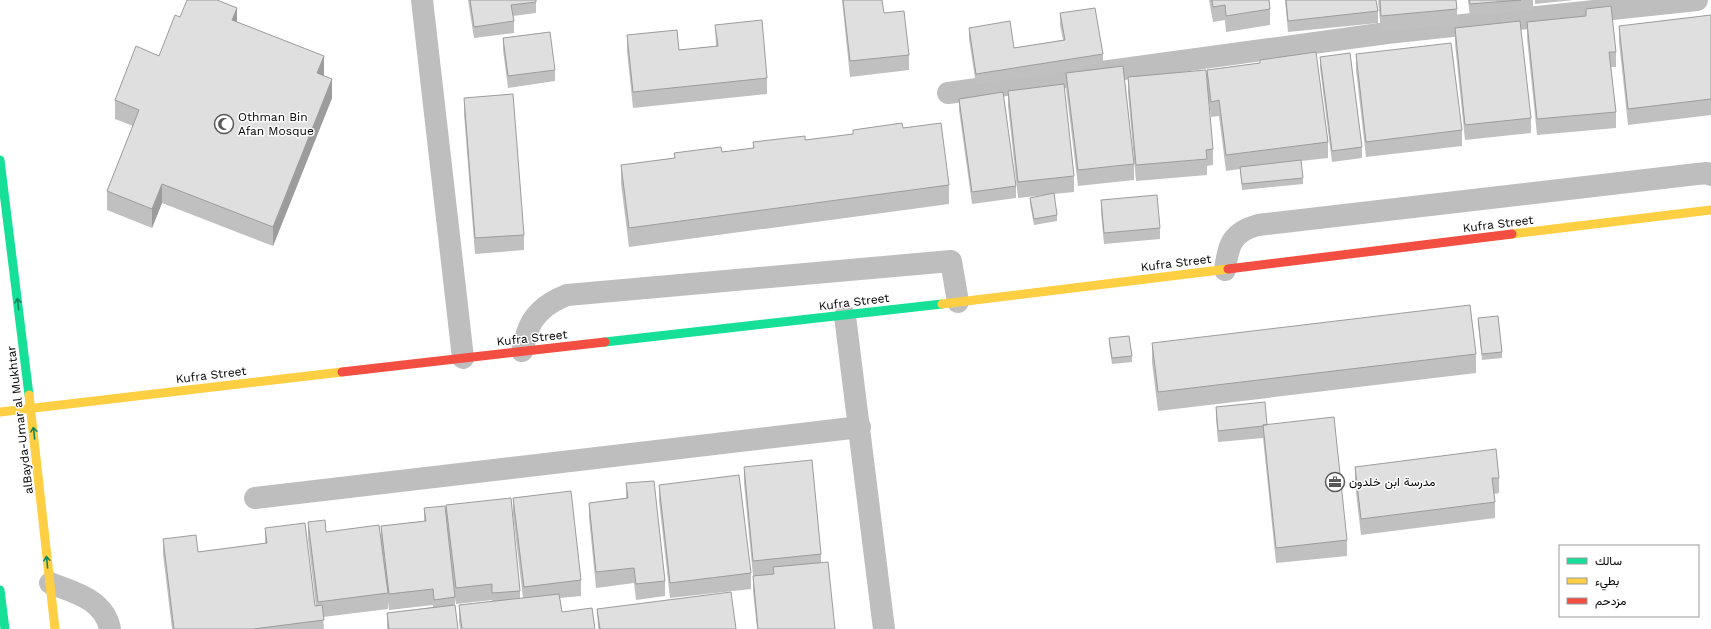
<svg xmlns="http://www.w3.org/2000/svg" width="1711" height="629" viewBox="0 0 1711 629" font-family="'Work Sans',Vazirmatn,sans-serif">
  <rect width="100%" height="100%" fill="#fff"/>
  <g fill="none" stroke-linecap="round" stroke-linejoin="round">
    <path stroke="#bebebe" stroke-width="22" d="M422,0l41,358
      M948,93l439,-60 310,-33
      M1225,270c3,-25 7,-38 33,-45l439,-51 10,-1 4,2
      M845,316l39,313
      M522,351c2,-6 3,-12 5,-18 6,-20 22,-31 40,-38l384,-34 7,41
      M255,498l605,-71
      M50,583c25,10 54,16 60,46"/>
    <path stroke="#16e098" stroke-width="9" d="M0,160l29,235
      M605,342l337,-38
      M0,590l5,39"/>
    <path stroke="#ffcf43" stroke-width="9" d="M1512,234l199,-24
      M942,304l286,-35
      M29,395l26,234
      M0,412l342,-40"/>
    <path stroke="#f24e42" stroke-width="9" d="M1228,269l284,-35
      M342,372l263,-30"/>
  </g>
  <path fill="#c0c0c0" d="M468,0h68v13l-23,3 1,5v12l-40,5z
    M842,0h40l2,13 25,42v15l-59,7z
    M1209,0h60l1,9v16l-44,7 -1,-12 -12,2z
    M1285,0h91l2,11v12l-90,9z
    M1378,0h78l1,9v16l-76,6z
    M1468,0h65v10l-63,6z
    M1535,0h39l-39,4z
    M1586,9l30,43v15h-5l5,45v16l-79,7 -10,-97v-16l59,-6z
    M1060,13l43,41v11l-127,20 -7,-46v-11l45,20 49,-8 -3,-15z
    M1711,15v100l-83,10 -9,-83v-16z
    M180,17l57,5 87,53v1l8,22 -59,148 -111,-43 -10,25 -45,-18v-19l26,-65 -18,-7v-19l44,-44z
    M715,25l52,53v16l-134,14 -6,-57v-16l52,15 37,-4z
    M1455,28l76,90v15l-66,7 -10,-96z
    M503,38l52,32v11l-47,7 -5,-38z
    M1356,54l106,76v16l-96,11 -10,-87z
    M1320,57l42,90v11l-30,4 -12,-94z
    M1260,60l68,82v16l-27,3 2,17v6l-61,6 -2,-21 -14,2 -7,-55 -8,1 -4,-31 6,63v16l-6,1v9l-71,6 -8,-88v-16l79,9v-16l53,-7z
    M1066,73l68,91v16l-56,6 -12,-98z
    M1008,91l66,85v16l-20,2 3,21v6l-23,4 -4,-21v-6l15,-3 -27,3 -10,-92z
    M464,98l60,137v15l-49,4 -11,-140z
    M959,99l57,87v12l-44,6 -13,-94z
    M903,128l46,57v19l-320,43 -8,-63v-19l53,-7v-5l48,-1 31,-4v-6l52,-2 48,-6v-4z
    M1101,200l59,28v11l-56,5 -3,-32z
    M1478,318l24,34v6l-20,2 -4,-36z
    M1109,338l23,18v6l-20,2 -3,-20z
    M1152,343l324,11v19l-318,38 -6,-49z
    M1216,407l51,18 80,115v16l-71,7 -13,-125 -45,4 -2,-24z
    M744,467l77,87v9l14,66h-78l-4,-38v-15l-9,-93z
    M1355,467l144,11v15l-5,1 1,8v16l-134,17 -6,-52z
    M626,483l39,98v15l-29,4 -2,-17 -38,5 -7,-70v-15l37,-5z
    M659,485l92,88v16l-81,9 -11,-97z
    M513,498l68,82v16l-21,2 2,14 33,17h-135l-1,-8v-16l33,-4v-1l-36,4 -1,-6v10l3,21h-71v-16l46,-6v-2l-44,5 -1,-9v8l-65,8 1,12h-152l-9,-75v-15l35,13 67,-9v-15l50,78h1l-8,-68v-16l18,10 55,8v-14l43,-5v-13l22,5v-8l74,86v7h3l-10,-84z
    M597,609l139,20h-138z"/>
  <path fill="#9c9c9c" d="M237,8v19l-5,-7z
    M324,56v19l-7,17v-19z
    M332,79v19l-59,148v-19z
    M162,184v19l-10,25v-19z"/>
  <path fill="#dfdfdf" stroke="#9c9c9c" d="M187,0h30l20,8 -5,12 92,36 -7,17 15,6 -59,148 -111,-43 -10,25 -45,-18 32,-81 -24,-10 21,-54 23,10 16,-41 5,2z
    M470,0h66v2l-25,3 3,16 -40,6z
    M843,0h39l2,13 20,-2 5,44 -59,6z
    M1212,0h57l1,9 -44,7 -1,-11 -12,2z
    M1286,0h90l2,11 -90,10z
    M1380,0h76l1,9 -76,7z
    M1469,0h52l-51,4z
    M1611,6l5,46h-7l7,60 -79,7 -10,-97 59,-6v-7z
    M1095,8l8,46 -127,20 -7,-46 41,-7 4,27 51,-8 -5,-27z
    M1711,15v84l-83,10 -9,-83z
    M762,20l5,58 -134,14 -6,-57 50,-5 2,20 39,-4 -3,-21z
    M1520,21l11,97 -66,7 -10,-97z
    M550,32l5,38 -47,6 -5,-38z
    M1451,43l11,87 -96,12 -10,-88z
    M1316,52l12,90 -102,13 -7,-55 -8,2 -4,-32 53,-7v-3z
    M1350,53l12,94 -30,4 -12,-94z
    M1123,66l11,98 -56,6 -12,-97z
    M1206,70l7,79 -7,1 1,9 -71,6 -8,-88z
    M1064,84l10,92 -56,6 -10,-91z
    M1003,92l13,94 -44,6 -13,-93z
    M513,94l11,141 -49,3 -11,-140z
    M902,123l1,5 38,-5 8,62 -320,43 -8,-63 54,-7 -1,-5 47,-6 1,5 32,-4 -1,-6 52,-6v4l48,-6v-4z
    M1301,160l2,18 -61,6 -2,-17z
    M1054,193l3,22 -23,4 -4,-21z
    M1157,195l3,33 -56,5 -3,-33z
    M1470,305l6,49 -318,38 -6,-49z
    M1498,316l4,36 -20,2 -4,-36z
    M1129,336l3,20 -20,2 -3,-20z
    M1265,402l2,23h-4v1l-45,5 -2,-24z
    M1334,417l13,123 -71,8 -13,-123z
    M1496,449l3,29h-7l3,24 -134,17 -6,-52z
    M812,460l9,94 -68,7 -9,-94z
    M739,475l12,98 -81,10 -11,-98z
    M654,481l11,100 -29,3 -2,-16 -38,4 -7,-69 39,-5 -2,-15z
    M571,491l10,89 -57,7 -11,-89z
    M511,498l9,93 -28,2v-9l-36,4 -10,-83z
    M445,506l10,91 -21,3 -1,-11 -44,5 -8,-68 45,-5 -2,-13z
    M325,520l1,12 53,-7 9,68 -70,9 -10,-80z
    M305,523l10,83 7,-1 2,15 -71,9h-79l-11,-90 33,-4 2,17 69,-9 -2,-15z
    M828,562l7,67h-77l-5,-53 21,-2 -1,-7z
    M731,592l5,37h-136l-3,-20z
    M559,594l3,18 30,-4 3,21h-133l-3,-24z
    M455,605l3,24h-69l-2,-16z"/>
  <defs><path id="oneway-shaft" d="M-6 0H5M1.5-3L5.5 0L1.5 3" fill="none" stroke-width="1.6" stroke-linecap="round" stroke-linejoin="round"/></defs>
  <g stroke="#0d865b">
    <use href="#oneway-shaft" transform="translate(18 304) rotate(-97)"/>
    <use href="#oneway-shaft" transform="translate(34 433) rotate(-96)"/>
    <use href="#oneway-shaft" transform="translate(47 562) rotate(-96)"/>
  </g>
  <defs>
    <symbol id="mosque-ring" viewBox="-11 -11 22 22"><circle r="9.5" fill="#fff" stroke="#595959" stroke-width="1.5"/><path d="M3.5-4.9A6 6 0 1 0 3.5 4.9A5 5 0 1 1 3.5-4.9Z" fill="#595959"/></symbol>
    <symbol id="office-ring" viewBox="-11 -11 22 22"><circle r="9.5" fill="#fff" stroke="#595959" stroke-width="1.5"/><path d="M-6-3h4V-5.5h4V-3h4V5H-6ZM-1-4.5V-3h2v-1.5ZM-6 0V1H6V0Z" fill="#595959"/></symbol>
  </defs>
  <g fill-rule="evenodd">
    <use href="#mosque-ring" x="213" y="113" width="22" height="22"/>
    <use href="#office-ring" x="1324" y="471" width="22" height="22"/>
  </g>
  <g text-anchor="middle" stroke-width="3" stroke-linejoin="round" paint-order="stroke">
    <g font-size="12" fill="#000" stroke="#fff" text-anchor="start">
      <text x="238" y="121">Othman Bin<tspan x="238" dy="14">Afan Mosque</tspan></text>
      <text x="1349" y="486">مدرسة ابن خلدون</text>
    </g>
    <g font-size="12" fill="#000" stroke="#fff">
      <text transform="translate(1498 224) rotate(-7)" y="4">Kufra Street</text>
      <text transform="translate(1176 263) rotate(-7)" y="4">Kufra Street</text>
      <text transform="translate(854 302) rotate(-7)" y="4">Kufra Street</text>
      <text transform="translate(532 338) rotate(-6)" y="4">Kufra Street</text>
      <text transform="translate(211 375) rotate(-7)" y="4">Kufra Street</text>
      <text transform="translate(20 420) rotate(-97)" y="4">alBayda-Umar al Mukhtar</text>
    </g>
  </g>
  <rect x="1559" y="545" width="140" height="72" fill="#ffffff" stroke="#999999"/>
  <rect x="1567" y="558" width="20" height="6" fill="#16e098" stroke="#999999"/>
  <text x="1595" y="565" font-size="12" fill="#000000">سالك</text>
  <rect x="1567" y="578" width="20" height="6" fill="#ffcf43" stroke="#999999"/>
  <text x="1595" y="585" font-size="12" fill="#000000">بطيء</text>
  <rect x="1567" y="598" width="20" height="6" fill="#f24e42" stroke="#999999"/>
  <text x="1595" y="605" font-size="12" fill="#000000">مزدحم</text>
</svg>
